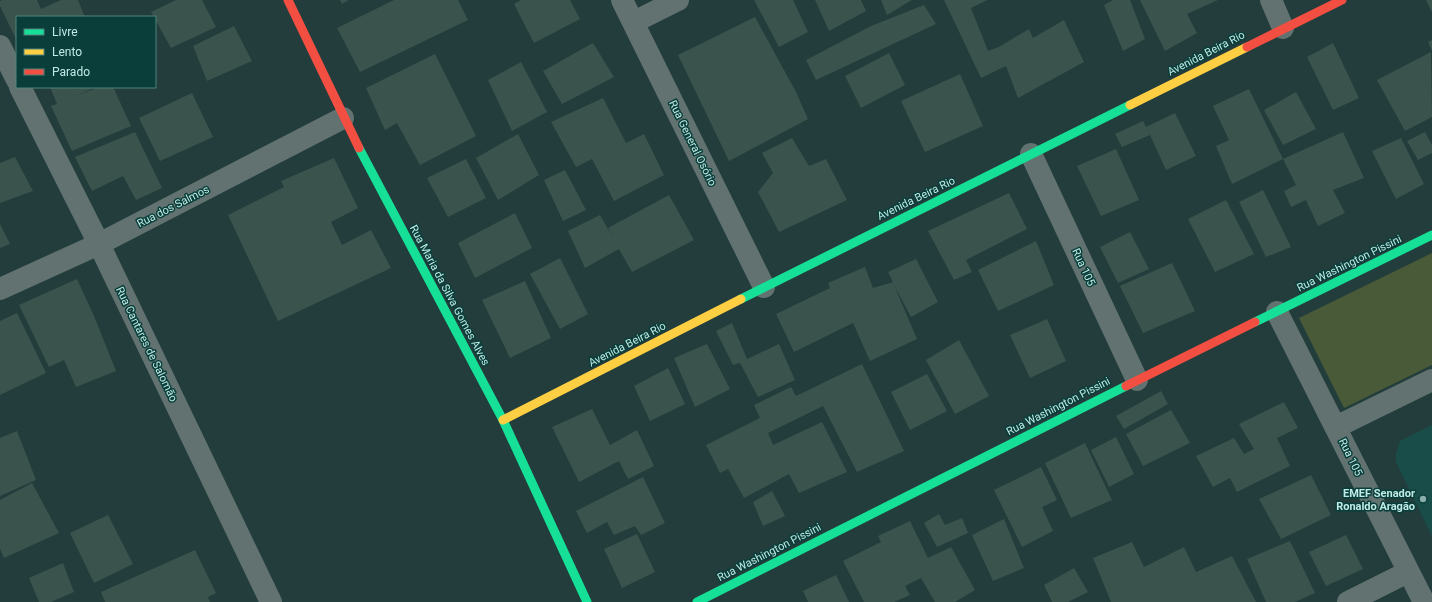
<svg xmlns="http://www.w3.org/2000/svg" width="1432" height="602" viewBox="0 0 1432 602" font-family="Roboto,sans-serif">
  <rect width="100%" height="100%" fill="#223d3b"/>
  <path fill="#184d4a" d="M1432,425v111l-36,-74v-8l4,-13z"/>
  <path fill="#495a39" d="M1432,253v112l-88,43 -45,-90z"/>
  <path fill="#3a534d" d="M3,0h34l4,9 20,-9h17l7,17h-68v24l-17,-35v-5z
    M176,0h26l14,27 -45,21 -20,-36z
    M340,0h9l-7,4z
    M394,0h64l10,20 -108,52 -23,-44z
    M521,0h49l10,19 -46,24 -20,-39z
    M754,0h39l15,32 -29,15z
    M815,0h46l5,11 -37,20z
    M881,0h31l-25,15z
    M944,0h43l-16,8 17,43 11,-4 30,-18 4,9 31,-18 20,42 -66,36 -12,-32 -25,12z
    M1113,0h17l15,39 -22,12 -19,-46z
    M1140,0h78l-31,14 10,19 -32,18z
    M1426,0h6v12z
    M924,5l12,19 -120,56 -10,-20 65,-34z
    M755,17l41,75 12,27 -79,42 -51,-106z
    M234,26l18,35 -45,20 -14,-35z
    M1432,40v11l-4,-9z
    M593,43l21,34 -52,27 -19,-33z
    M1333,43l26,55 -26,12 -26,-53z
    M1431,52l1,65 -27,14 -28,-51z
    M889,53l16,32 -44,23 -16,-32z
    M435,54l41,82 -56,29 -23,-42 -12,7 -19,-42z
    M521,62l26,50 -35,19 -24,-51z
    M960,74l23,52 -58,26 -24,-51z
    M50,87h46l-21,9 24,-9h14l18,39 -59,25 -21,-45 6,-2z
    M1249,89l34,70 -51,25 -16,-38 13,-6 -16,-34z
    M1296,92l20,37 -33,16 -19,-35z
    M192,93l21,44 -53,24 -21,-43z
    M603,98l23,45 18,-9 20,41 -50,26 -22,-42 -16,8 -25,-45z
    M1175,113l21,43 -30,14 -16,-35 -28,12 -7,-13 28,-13 3,6z
    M135,132l27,56 -26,12 -13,-24 -31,15 -17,-34z
    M1343,132l21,46 -31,12 12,23 -27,13 -12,-26 -15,7 -7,-16 12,-6 -13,-26z
    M1425,132l7,13v8l-14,7 -11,-19z
    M518,134l21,41 -41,25 -22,-42z
    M792,138l17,28 17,-7 21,41 -68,32 -21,-40 15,-19 -11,-20z
    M1401,138l23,46 -28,15 -24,-48z
    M1116,149l23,51 -38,16 -24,-50z
    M15,157l18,34 -33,12v-40z
    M334,158l24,50 -27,14 11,23 29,-15 20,38 -113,53 -50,-106 56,-28 -3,-6z
    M466,159l20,39 -38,19 -21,-39z
    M565,170l21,40 -23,11 -19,-41z
    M1263,190l28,57 -25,10 -27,-55z
    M1009,193l18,36 -61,31 6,12 -18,8 -26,-49z
    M669,195l25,45 -62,32 -13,-23 -34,19 -17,-37 32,-16 13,23 -5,-10z
    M1226,200l28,54 -39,18 -27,-53z
    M515,213l17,35 -57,30 -17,-35z
    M0,224l10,20 -10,4z
    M1130,232l19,37 -31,14 -18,-36z
    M1036,241l18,44 -56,26 -20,-41z
    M560,258l28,56 -28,15 -30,-55z
    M916,259l22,43 -27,15 -17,-32 23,54 -47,22 -17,-38 -59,29 -18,-38 54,-26 -2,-5 37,-16 8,21 20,-6 -5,-10z
    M1172,263l23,48 -52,22 -23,-47z
    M77,279l17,37 22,55 -40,16 -12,-27 -15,7 -30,-62z
    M525,281l26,57 -41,20 -28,-58z
    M17,313l29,60 -46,22v-74z
    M1047,319l19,42 -36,17 -20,-43z
    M732,323l15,36 32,-15 16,36 -37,17 -18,-34 -7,2 -17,-34z
    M959,340l30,56 -34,18 -29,-54z
    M707,344l23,45 -35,18 -21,-49z
    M862,364l42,87 -47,21 -34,-66 -55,27 5,12 49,-23 25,50 -48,21 -10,-19 -45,24 -16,-29 -8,4 -14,-28 54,-27 -6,-13 37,-18 5,9z
    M668,368l17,36 -35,17 -16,-35z
    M927,374l20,37 -37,19 -19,-38z
    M1161,391l7,13 -44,25 -8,-13z
    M1284,402l14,26 -21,10 13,28 -53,26 -7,-14 -17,9 -17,-31 38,-18 10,16 10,-5 -15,-25z
    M592,409l18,36 27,-15 17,36 -26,13 -9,-18 -40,21 -27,-55z
    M1171,410l19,33 -47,23 -17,-32z
    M17,431l19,49 -36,16v-58z
    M1116,437l18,37 -25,13 -18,-37z
    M1085,443l27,57 -41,18 -26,-55z
    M1041,467l16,33 -15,7 11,24 -31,16 -28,-57z
    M1311,475l20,40 -50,24 -22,-40z
    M643,477l22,46 -24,12 -6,-9 -21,9 -7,-13 -20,11 -11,-22z
    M32,483l27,50 -55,25 -4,-9v-49z
    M772,491l13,25 -22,10 -10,-24z
    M939,514l6,11 17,-7 6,15 -31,14 -13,-24z
    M108,515l25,49 -39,19 -24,-50z
    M1004,519l20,49 -31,13 -21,-46z
    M910,521l18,37 23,-11 24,43 -20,12h-20l-14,-24 -16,8 5,9 -16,7h-30l-21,-41 38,-19 -3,-6z
    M637,534l18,38 -33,16 -18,-39z
    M1346,535l17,34 -37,17 -17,-34z
    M1290,541l25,52 -20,9h-29l-19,-43z
    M1132,542l12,25 40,-20 12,25 36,-16 24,46h-145l-18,-44z
    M195,550l21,43 -8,4 2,5h-105l-4,-10z
    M63,563l11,29 -23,10h-12l-10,-24z
    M1074,568l14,24 -20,10h-16l-8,-17z
    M836,575l13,27h-41l-5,-11z"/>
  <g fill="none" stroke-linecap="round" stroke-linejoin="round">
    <path stroke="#617270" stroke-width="22" d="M622,0l142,287
      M1271,0l12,28
      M634,22l44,-22
      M0,46l17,34
      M20,87l79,157 172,358
      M1031,154l106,226
      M0,289l99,-45 244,-126
      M1277,312l147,290
      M1336,427l96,-47
      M1348,602l60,-30"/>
    <path stroke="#16e098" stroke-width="9" d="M359,148l144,272 84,182
      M741,299l389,-194
      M1255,322l177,-87
      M697,602l429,-216"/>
    <path stroke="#ffcf43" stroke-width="9" d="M1130,105l117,-58
      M503,420l238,-121"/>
    <path stroke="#f24e42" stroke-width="9" d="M288,0l71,148
      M1247,47l95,-47
      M1126,386l129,-64"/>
  </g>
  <circle fill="#89adaa" stroke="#093e3a" stroke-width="1.5" cx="1423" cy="499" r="4"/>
  <g text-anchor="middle" stroke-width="3" stroke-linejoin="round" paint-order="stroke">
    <g font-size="11" fill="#c0eae5" stroke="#093e3a">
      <text transform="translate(1206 53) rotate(-27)" y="4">Avenida Beira Rio</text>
      <text transform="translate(693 143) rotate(64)" y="4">Rua General Osório</text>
      <text transform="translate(916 198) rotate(-26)" y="4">Avenida Beira Rio</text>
      <text transform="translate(173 206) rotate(-27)" y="4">Rua dos Salmos</text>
      <text transform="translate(1349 263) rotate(-26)" y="4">Rua Washington Pissini</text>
      <text transform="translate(1084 267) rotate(65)" y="4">Rua 105</text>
      <text transform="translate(450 295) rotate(62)" y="4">Rua Maria da Silva Gomes Alves</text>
      <text transform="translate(147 344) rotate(64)" y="4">Rua Cantares de Salomão</text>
      <text transform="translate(627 344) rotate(-27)" y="4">Avenida Beira Rio</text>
      <text transform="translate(1058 406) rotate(-27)" y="4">Rua Washington Pissini</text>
      <text transform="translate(1351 457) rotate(64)" y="4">Rua 105</text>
      <text transform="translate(769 552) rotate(-27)" y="4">Rua Washington Pissini</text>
    </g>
    <g font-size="11" font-weight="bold" fill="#c0eae5" stroke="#093e3a" text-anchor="end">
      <text x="1415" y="497">EMEF Senador<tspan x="1415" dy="13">Ronaldo Aragão</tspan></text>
    </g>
  </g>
  <rect x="16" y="16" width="140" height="72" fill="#093e3a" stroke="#52837e"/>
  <rect x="24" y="29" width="20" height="6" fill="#16e098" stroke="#52837e"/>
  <text x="52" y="36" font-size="12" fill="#c0eae5">Livre</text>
  <rect x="24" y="49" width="20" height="6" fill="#ffcf43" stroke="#52837e"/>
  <text x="52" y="56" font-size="12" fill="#c0eae5">Lento</text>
  <rect x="24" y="69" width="20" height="6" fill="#f24e42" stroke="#52837e"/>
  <text x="52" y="76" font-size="12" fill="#c0eae5">Parado</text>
</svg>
